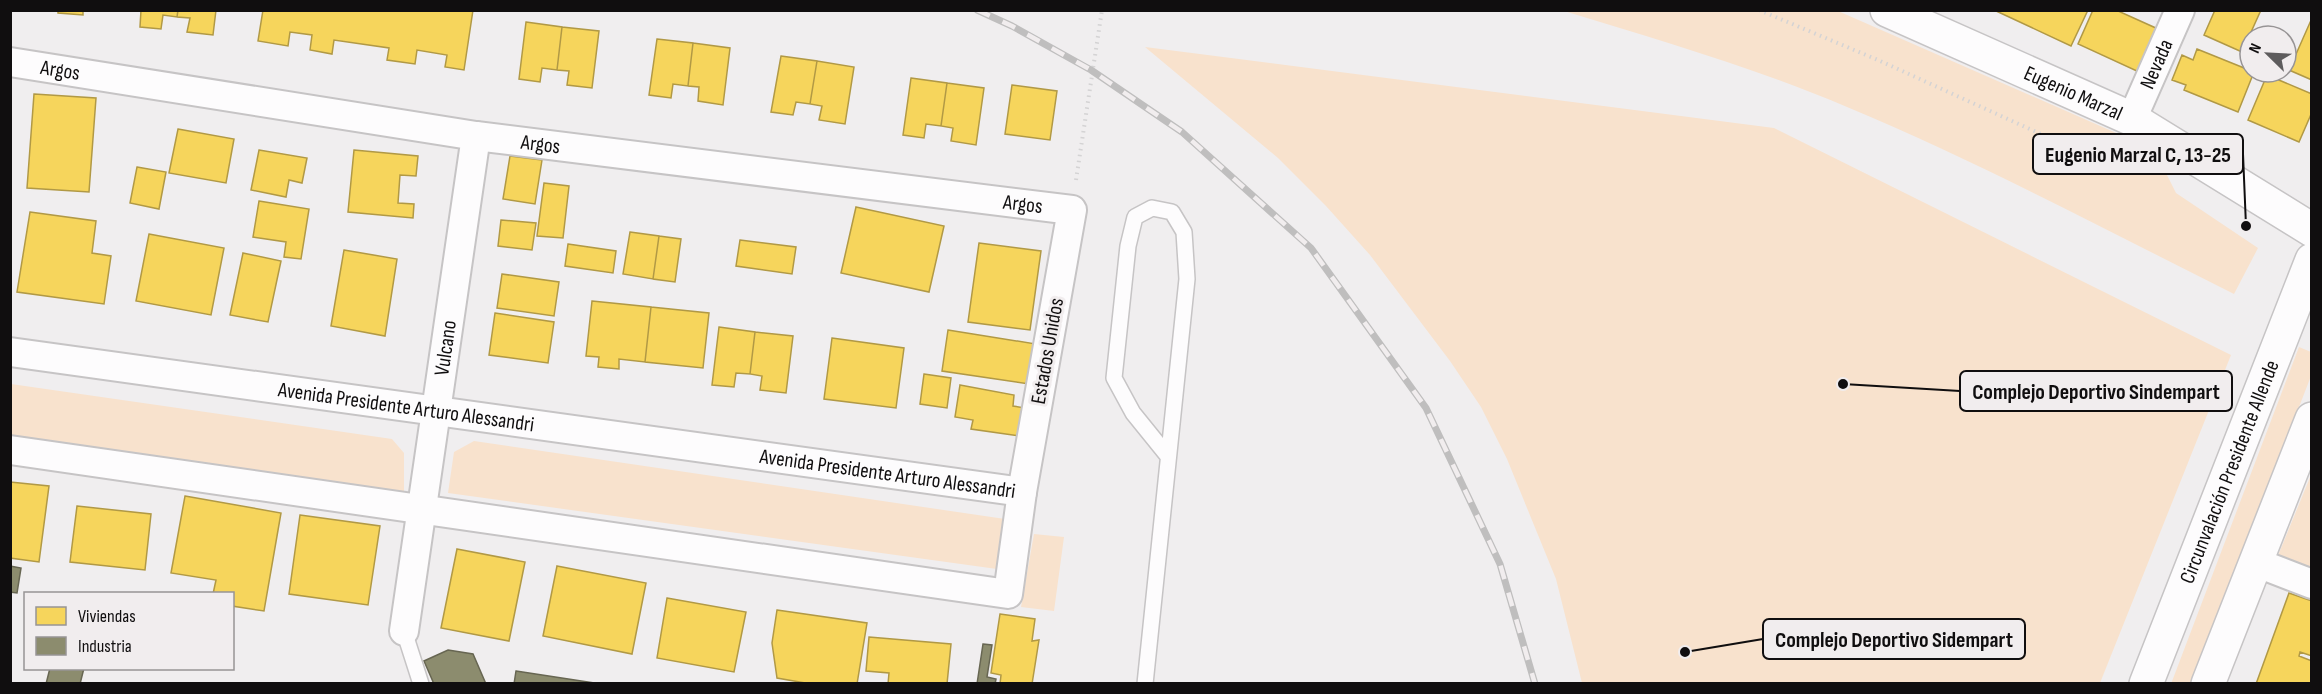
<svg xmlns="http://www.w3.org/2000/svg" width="2322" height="694" viewBox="0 0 2322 694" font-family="'Sofia Sans Condensed',sans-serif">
  <rect width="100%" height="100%" fill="#f0eeef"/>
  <path fill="#f8e2cd" d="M1564,11h274l285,125 35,21 18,36 82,55 -24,46c-128,-64 -255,-132 -387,-187 -92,-39 -188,-67 -283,-96z
    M1145,47l629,81 457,227 -131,328h-518l-26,-104 -49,-120 -26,-52 -31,-46 -80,-106 -44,-49 -48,-48z
    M2299,347l12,5v24l-119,307 -21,1z
    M11,384l381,55 12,14v40l-393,-55z
    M474,441l531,78 -8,50 -549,-76 6,-41z
    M2311,475v96l-34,-13z
    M1034,534l30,3 -10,74 -33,-4z"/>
  <path fill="#f6d55c" stroke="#b19945" stroke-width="1.5" d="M58,10h25v5l-25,-2z
    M141,10h37l-1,7 -14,-2 -2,14 -21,-2z
    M178,10h38l-3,25 -26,-3 3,-14 -13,-1z
    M263,10h210l-9,60 -19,-3 2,-12 -30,-5 -2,14 -28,-4 2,-12 -55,-8 -2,14 -22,-4 2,-15 -22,-3 -2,14 -30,-5z
    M1994,10h94l-17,36z
    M2093,10h23l42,19 -19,43 -61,-28z
    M2215,10h46l-19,42 -38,-17z
    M2312,18v62l-23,-10z
    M526,22l36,5 -5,43 -15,-2 -2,14 -21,-3z
    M562,27l37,4 -7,57 -25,-3 2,-14 -12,-1z
    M657,39l36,4 -5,43 -15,-2 -2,14 -22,-3z
    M693,43l37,5 -7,57 -25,-4 1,-14 -11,-1z
    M2197,49l57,23 -16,40 -54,-22 2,-5 -14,-5 10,-25 11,5z
    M781,56l36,5 -7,43 -14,-2 -3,13 -22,-3z
    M817,61l37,6 -9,57 -26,-4 3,-14 -12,-2z
    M2267,75l45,19v18l-13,30 -51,-22z
    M911,78l36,5 -6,43 -15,-2 -2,14 -21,-3z
    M947,83l37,5 -8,57 -25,-4 2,-13 -12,-2z
    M1012,85l45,6 -7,49 -45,-6z
    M34,94l62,4 -7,94 -62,-4z
    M178,129l56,10 -8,44 -57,-10z
    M259,150l48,8 -5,25 -13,-3 -3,17 -35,-7z
    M354,150l64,6 -2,20 -16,-1 -2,28 16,1 -1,14 -65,-6z
    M510,156l32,4 -7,44 -32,-5z
    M137,167l29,5 -7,37 -29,-6z
    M544,183l25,3 -6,52 -26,-2z
    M259,201l50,8 -8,50 -17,-2 2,-15 -33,-5z
    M856,207l88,19 -15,66 -88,-19z
    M30,212l66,9 -4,32 19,3 -7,48 -87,-12z
    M501,220l35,3 -4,27 -34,-4z
    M630,232l29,4 -6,43 -30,-5z
    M149,234l75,14 -13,67 -75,-14z
    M659,236l22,3 -6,43 -22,-3z
    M740,240l56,7 -4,27 -56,-8z
    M979,243l62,8 -11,79 -62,-8z
    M568,244l48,7 -3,22 -48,-7z
    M344,250l53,9 -12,77 -54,-10z
    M243,253l38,8 -13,61 -38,-7z
    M502,274l57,8 -5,34 -57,-8z
    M592,301l59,6 -6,55 -26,-3v10l-21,-2 1,-10 -13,-1z
    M651,307l58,6 -6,55 -58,-6z
    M495,313l59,9 -6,41 -59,-8z
    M719,327l36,5 -5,42 -14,-1 -2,14 -22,-2z
    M948,330l88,14 -7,40 -87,-13z
    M755,332l38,4 -7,57 -26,-3 2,-14 -12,-2z
    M832,338l72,10 -8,60 -72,-9z
    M924,374l27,4 -4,30 -27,-4z
    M960,385l54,10 -1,11 12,2 -6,28 -48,-7 2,-9 -18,-3z
    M10,482l39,4 -10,76 -29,-4z
    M185,496l96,17 -17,98 -32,-5v-12h-19l3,-14 -45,-7z
    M77,506l74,8 -6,56 -75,-8z
    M300,515l80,11 -12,79 -79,-11z
    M457,549l68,13 -16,79 -68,-13z
    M557,566l89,17 -14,71 -89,-18z
    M2289,593l23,8v55l-12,-4 -1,4 13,5v23h-56z
    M667,598l79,14 -12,60 -77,-14z
    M777,610l90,13 -10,61h-46l-34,-6 -5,-35z
    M1000,614l35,5 -3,22 7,-1 -7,44h-32l1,-9 -10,-2z
    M869,637l82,7 -4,40h-59l1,-11 -23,-2z"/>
  <path fill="#8c8c6e" stroke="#676652" stroke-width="1.5" d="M10,566l11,2 -4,25 -7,-1z
    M983,644l9,1 -5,32 9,2 -1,5h-18z
    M448,650l25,4 13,30h-52l-10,-23z
    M50,668h34l-4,16h-34z
    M516,671l85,13h-87z"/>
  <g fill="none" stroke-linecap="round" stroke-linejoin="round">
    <defs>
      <path id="lane" d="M404,631l17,53
        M1145,684l42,-405 -3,-47 -12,-20 -20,-4 -17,9 -7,29 -14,132 19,35 34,42"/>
      <g id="street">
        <path id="s1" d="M10,62l466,74 596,74 -50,282 -14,102 -998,-144"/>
        <path id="s2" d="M2132,119l48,-109"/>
        <path id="s3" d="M10,352l1012,140"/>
        <path d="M2255,562l57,22"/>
        <path id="s4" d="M404,631l72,-495"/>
      </g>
      <g id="secondary">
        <path id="s5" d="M1887,10l245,109 180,111"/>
        <path id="s6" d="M2146,684l166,-424"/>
        <path d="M2208,684l104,-265"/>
      </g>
    </defs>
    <use href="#lane" stroke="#c6c4c5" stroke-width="18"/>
    <use href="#street" stroke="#c6c4c5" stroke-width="32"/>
    <use href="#secondary" stroke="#c6c4c5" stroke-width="36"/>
    <path stroke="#d4d3d4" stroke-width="4" stroke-dasharray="1.5 4.5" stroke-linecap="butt" d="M1759,10l119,50 233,106 8,-17
      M1076,180l26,-170"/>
    <use href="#lane" stroke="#fdfcfd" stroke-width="15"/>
    <use href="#street" stroke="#fdfcfd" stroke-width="28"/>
    <use href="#secondary" stroke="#fdfcfd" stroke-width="33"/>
    <defs>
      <path id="rail" d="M977,10l35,16 79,44 91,62 129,116 115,160 74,156 35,120"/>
    </defs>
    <use href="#rail" stroke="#bfbebe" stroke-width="7"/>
    <use href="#rail" stroke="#f1edee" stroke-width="4.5" stroke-dasharray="14" stroke-linecap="butt"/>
  </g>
  <g text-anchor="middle" stroke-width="6" stroke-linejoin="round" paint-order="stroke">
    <g font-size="21" fill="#100e0f" stroke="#f1edee">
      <text dy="7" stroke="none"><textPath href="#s2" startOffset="60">Nevada</textPath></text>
      <text dy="7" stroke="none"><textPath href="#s1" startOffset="51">Argos</textPath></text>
      <text dy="7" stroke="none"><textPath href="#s5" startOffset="204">Eugenio Marzal</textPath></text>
      <text dy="7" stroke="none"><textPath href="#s1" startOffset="537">Argos</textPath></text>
      <text dy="7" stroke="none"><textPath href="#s1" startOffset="1023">Argos</textPath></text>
      <text dy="7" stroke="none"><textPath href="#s4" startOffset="286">Vulcano</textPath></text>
      <text transform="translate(1047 351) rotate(-80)" y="7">Estados Unidos</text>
      <text dy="7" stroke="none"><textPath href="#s3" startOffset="400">Avenida Presidente Arturo Alessandri</textPath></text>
      <text dy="7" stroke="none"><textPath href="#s6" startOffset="228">Circunvalación Presidente Allende</textPath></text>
      <text dy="7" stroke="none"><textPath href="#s3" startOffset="886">Avenida Presidente Arturo Alessandri</textPath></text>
    </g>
  </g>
  <path fill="none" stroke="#100e0f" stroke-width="2" d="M2246 226L2243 154M1843 384L1960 391M1685 652L1763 639"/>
  <g fill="#100e0f" stroke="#f1edee" stroke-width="2">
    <circle cx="2246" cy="226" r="6"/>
    <circle cx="1843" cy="384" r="6"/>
    <circle cx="1685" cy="652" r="6"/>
  </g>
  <g fill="#f1edee" stroke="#100e0f" stroke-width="2">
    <rect x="2033" y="134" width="210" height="40" rx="6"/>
    <rect x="1960" y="371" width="272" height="40" rx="6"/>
    <rect x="1763" y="619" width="262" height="40" rx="6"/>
  </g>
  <g font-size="22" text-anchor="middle" font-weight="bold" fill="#100e0f">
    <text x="2138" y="162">Eugenio Marzal C, 13-25</text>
    <text x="2096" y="399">Complejo Deportivo Sindempart</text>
    <text x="1894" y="647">Complejo Deportivo Sidempart</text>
  </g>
  <rect width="2322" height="694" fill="none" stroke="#100e0f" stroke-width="24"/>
  <rect x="24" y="592" width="210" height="78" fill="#f1edee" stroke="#979495" stroke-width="1.5"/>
  <rect x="36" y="607" width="30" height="18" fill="#f6d55c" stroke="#979495" stroke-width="1.5"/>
  <text x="78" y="622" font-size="18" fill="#100e0f">Viviendas</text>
  <rect x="36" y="637" width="30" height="18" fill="#8c8c6e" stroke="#979495" stroke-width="1.5"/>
  <text x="78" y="652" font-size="18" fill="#100e0f">Industria</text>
  <g transform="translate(2268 54) rotate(294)"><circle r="28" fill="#f1edee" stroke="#979495" stroke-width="1.5"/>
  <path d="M0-4.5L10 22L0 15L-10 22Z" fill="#5e5c5d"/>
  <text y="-9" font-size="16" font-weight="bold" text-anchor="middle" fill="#100e0f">N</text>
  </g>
</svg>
